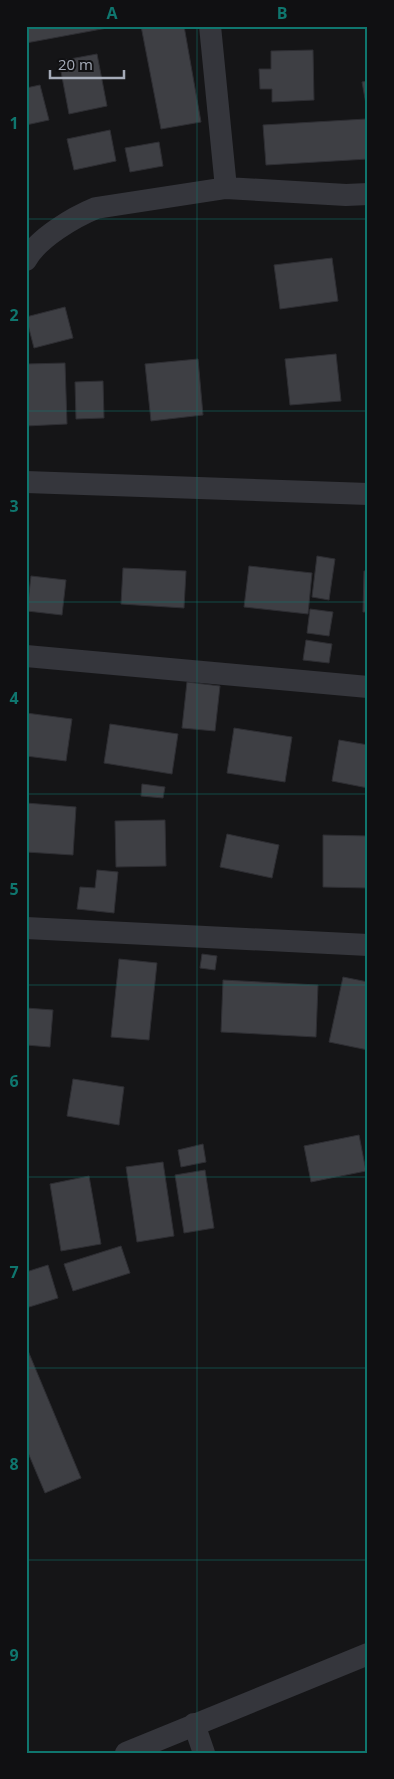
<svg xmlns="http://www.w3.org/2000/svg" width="394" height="1779" viewBox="0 0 394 1779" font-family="'Open Sans',sans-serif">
  <rect width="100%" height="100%" fill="#151517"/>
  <path fill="#3e3f44" stroke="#2e2e33" d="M26,26h92l-92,17z
    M141,26h43l17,96 -40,7z
    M313,50l1,50 -42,2v-13h-12l-1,-20h12v-18z
    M97,54l10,52 -38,8 -10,-53z
    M368,81v34l-6,-33z
    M40,85l9,35 -23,5v-37z
    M366,119l2,40 -102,6 -3,-40z
    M110,130l6,31 -42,9 -7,-31z
    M159,142l4,24 -33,6 -5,-24z
    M332,258l6,43 -58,8 -6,-44z
    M65,307l8,31 -39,10 -8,-31z
    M336,354l5,47 -51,4 -5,-46z
    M198,359l5,56 -52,6 -6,-57z
    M65,363l2,61 -41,2v-62z
    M103,381l1,37 -28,1 -1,-37z
    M317,556l18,3 -6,41 -17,-3z
    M249,566l63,7 -4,41 -64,-7z
    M123,568l63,3 -2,37 -63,-4z
    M364,571h4v41h-5z
    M31,576l35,4 -4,35 -35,-4z
    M310,609l23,3 -4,24 -22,-3z
    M306,640l26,4 -3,19 -26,-3z
    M187,682l33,4 -5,45 -33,-3z
    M26,713l46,6 -6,42 -40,-5z
    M110,724l68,10 -6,40 -68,-11z
    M234,728l58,9 -7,45 -58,-9z
    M339,740l29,5v43l-36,-7z
    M142,784l23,3 -2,11 -22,-2z
    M26,803l50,4 -3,48 -47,-3z
    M165,820l1,46 -50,1 -1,-46z
    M227,834l52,11 -7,33 -52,-11z
    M323,835l45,1v52l-45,-1z
    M97,870l21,2 -4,41 -37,-4 3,-22 15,1z
    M202,954l15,2 -2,14 -15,-2z
    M119,959l38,4 -8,77 -38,-3z
    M343,977l25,5v68l-39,-8z
    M223,980l95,5 -2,52 -95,-5z
    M26,1008l27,2 -3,37 -24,-2z
    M73,1079l51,8 -5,38 -52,-9z
    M359,1135l7,36 -55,11 -7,-36z
    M203,1144l3,18 -25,5 -3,-17z
    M163,1162l11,74 -37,6 -11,-75z
    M205,1170l9,58 -30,5 -9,-58z
    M89,1176l12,68 -40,7 -11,-67z
    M121,1246l9,27 -57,18 -9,-27z
    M48,1265l10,33 -32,10v-36z
    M26,1346l55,132 -36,15 -19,-45z"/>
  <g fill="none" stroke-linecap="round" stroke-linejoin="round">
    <path stroke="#35363c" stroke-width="22" d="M210,26l16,162
      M26,260c12,-22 48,-43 70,-52l130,-20 120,7 22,-1
      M26,482l342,12
      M26,656l342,31
      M26,928l342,17
      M194,1724l10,29
      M126,1753l242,-99"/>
  </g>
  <path fill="none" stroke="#0f766e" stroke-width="1" stroke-opacity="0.55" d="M197,26v1727M26,219h342M26,411h342M26,602h342M26,794h342M26,985h342M26,1177h342M26,1368h342M26,1560h342"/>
  <rect width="394" height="1779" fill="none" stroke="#101012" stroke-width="55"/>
  <path d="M50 70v8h74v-8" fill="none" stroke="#a5abb8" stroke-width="2.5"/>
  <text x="58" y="70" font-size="15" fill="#a5abb8" stroke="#101012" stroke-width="4" paint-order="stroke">20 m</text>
  <rect x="28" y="28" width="338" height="1724" fill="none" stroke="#0f766e" stroke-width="2"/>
  <g font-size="16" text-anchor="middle" font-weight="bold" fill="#0f766e">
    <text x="112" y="19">A</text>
    <text x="282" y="19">B</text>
    <text x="14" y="129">1</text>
    <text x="14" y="321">2</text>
    <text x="14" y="512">3</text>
    <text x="14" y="704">4</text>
    <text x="14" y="895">5</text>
    <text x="14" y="1087">6</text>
    <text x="14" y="1278">7</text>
    <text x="14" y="1470">8</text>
    <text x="14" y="1661">9</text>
  </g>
</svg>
